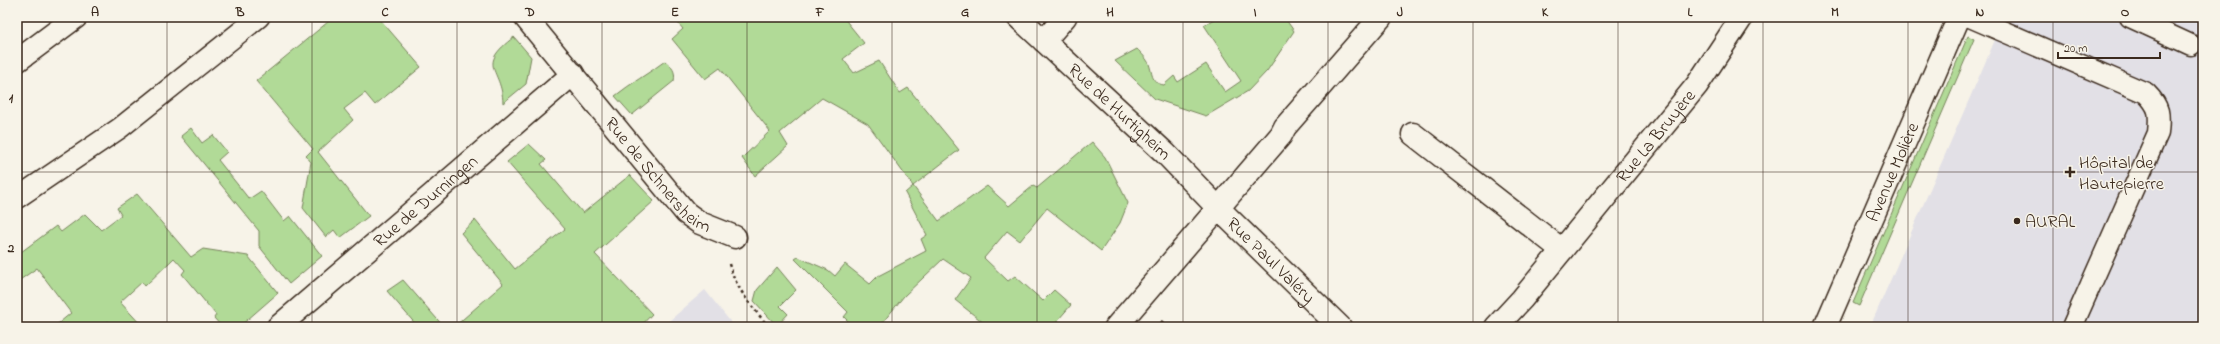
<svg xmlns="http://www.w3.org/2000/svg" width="2220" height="344" viewBox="0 0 2220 344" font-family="'Indie Flower',sans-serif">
  <rect width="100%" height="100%" fill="#f7f3e8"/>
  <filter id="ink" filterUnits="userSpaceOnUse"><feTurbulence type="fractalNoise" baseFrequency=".025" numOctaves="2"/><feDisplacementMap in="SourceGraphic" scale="8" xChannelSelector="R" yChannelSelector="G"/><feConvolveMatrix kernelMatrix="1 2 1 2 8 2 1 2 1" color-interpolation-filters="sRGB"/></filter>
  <g filter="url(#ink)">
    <path fill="#e2e0e6" d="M2005,17h198v310h-333z
      M705,290l28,35 -2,2h-69z"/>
    <path fill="#b1da97" stroke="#76825a" d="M334,17h44l43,50 -46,38 -10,-12 -21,16 9,11 -35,32 51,64 -29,22 -6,-8 -8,7 -23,-29 8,-46 -5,-6 7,-7 -57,-68z
      M673,17h170l21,26 -21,16 11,14 25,-12 21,32 8,-5 51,62 -46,36 26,35 48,-35 22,20 24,-20 4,2 55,-46 13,15 23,46 -8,20 -19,28 -54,-43 -27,33 -13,-10 -23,27 24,23 7,-5 28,25 11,-11 17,15 -19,22h-63l-34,-27 16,-22 -28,-19 -39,37 -25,31h-31l3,-3 -7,-7 4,-5 -53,-53 3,-2 30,13 7,6 10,-12 25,20 8,-8 48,-25 -5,-12 6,-4 -22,-42 8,-7 -45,-62 -46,-26 -42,35 8,13 -33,30 -13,-18 28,-27 -50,-63 -15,11 -33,-40 11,-10z
      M1217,17h67l10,14 -27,40 -19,20 -42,25 -51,-17 -40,-38 22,-12c4,4 10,10 12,15 4,11 2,19 15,21l10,-9 4,6 28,-18 19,28 16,-11 -37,-56z
      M1968,36l6,3 -115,267 -6,-3z
      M514,37l17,20 -5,27 -23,19c-1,-36 -28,-36 11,-66z
      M665,61c7,6 11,10 9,20l-42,34 -17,-19c16,-13 33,-22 50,-35z
      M191,128l11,15 11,-8 14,17 -9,8 31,39 12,-8 23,30 6,-5 32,40 -33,28 -30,-38v-15l-78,-95z
      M529,144l17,16 -5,4 42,49 47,-38 24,26 -59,53 57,60 -12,13h-186l49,-43 -42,-51 14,-13 40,49 50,-40 -58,-67z
      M137,194l54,63 12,-8 45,7 30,37 -39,34h-17l-8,-9 2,-3 -34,-41 3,-4 -11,-12 -29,28 -3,-4 -22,20 23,25h-30l-5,-6 -6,6h-48l17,-14 -34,-45 -20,14v-27l39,-29 5,6 24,-18 16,16 20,-15 -4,-7z
      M777,267l19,23 -16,16 8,8 -11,12 -23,-25 3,-11z
      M403,280l41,47h-26l-31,-36z"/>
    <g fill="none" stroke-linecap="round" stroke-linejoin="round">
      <defs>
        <path id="lane" d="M1970,17l176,76c14,14 14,21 12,40l-86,194
          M2130,17l61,28
          M17,198l103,-70 139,-111"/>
        <g id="street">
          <path id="s1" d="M525,17l161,196 14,10 35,14"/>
          <path id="s2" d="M1018,17l147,136 54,56"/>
          <path d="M1044,41l21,-24"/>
          <path d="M17,61l59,-44"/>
          <path d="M1413,134l149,116"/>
          <path id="s3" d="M278,327l295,-253"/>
          <path id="s4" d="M1496,327l26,-28 175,-214 45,-68"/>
        </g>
        <g id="secondary">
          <path id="s5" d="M1219,209l121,118"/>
          <path d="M1116,327l165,-192 4,-8 96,-110"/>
          <path id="s6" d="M1825,327l134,-310"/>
        </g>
      </defs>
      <use href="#lane" stroke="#3b2a1e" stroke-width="23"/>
      <use href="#street" stroke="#3b2a1e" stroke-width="25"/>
      <use href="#secondary" stroke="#3b2a1e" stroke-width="25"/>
      <path stroke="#3b2a1e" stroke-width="2.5" stroke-dasharray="3 3" stroke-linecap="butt" d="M729,264c7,25 24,44 40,63
        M1161,321l7,6"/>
      <use href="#lane" stroke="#f7f3e8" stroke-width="20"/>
      <use href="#street" stroke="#f7f3e8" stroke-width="22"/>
      <use href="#secondary" stroke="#f7f3e8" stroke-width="22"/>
    </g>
  </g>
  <path fill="none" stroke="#3b2a1e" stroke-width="1" stroke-opacity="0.55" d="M167,17v310M312,17v310M457,17v310M602,17v310M747,17v310M892,17v310M1037,17v310M1183,17v310M1328,17v310M1473,17v310M1618,17v310M1763,17v310M1908,17v310M2053,17v310M17,172h2186"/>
  <g fill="#3b2a1e" stroke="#f7f3e8" stroke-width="1.5">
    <path d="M2068 166h4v4h4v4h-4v4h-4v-4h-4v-4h4z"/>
    <circle cx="2017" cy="221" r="4"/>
  </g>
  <g text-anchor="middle" stroke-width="3" stroke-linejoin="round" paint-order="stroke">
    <g font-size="18" fill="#3b2a1e" stroke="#f7f3e8">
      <text dy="6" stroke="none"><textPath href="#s2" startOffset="139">Rue de Hurtigheim</textPath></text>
      <text dy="6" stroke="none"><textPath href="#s4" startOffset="249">Rue La Bruyère</textPath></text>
      <text dy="6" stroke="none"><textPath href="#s1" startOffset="207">Rue de Schnersheim</textPath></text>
      <text dy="6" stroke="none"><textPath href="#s6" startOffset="169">Avenue Molière</textPath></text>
      <text dy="6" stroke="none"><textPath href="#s3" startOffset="194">Rue de Durningen</textPath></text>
      <text dy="6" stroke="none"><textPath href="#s5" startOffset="73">Rue Paul Valéry</textPath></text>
    </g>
    <g font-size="18" fill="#3b2a1e" stroke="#f7f3e8" text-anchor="start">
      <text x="2079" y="168">Hôpital de<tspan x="2079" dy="21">Hautepierre</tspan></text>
      <text x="2025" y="227">AURAL</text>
    </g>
  </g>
  <rect width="2220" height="344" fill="none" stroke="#f7f3e8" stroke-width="44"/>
  <path d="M2058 52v6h102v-6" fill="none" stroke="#3b2a1e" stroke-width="2"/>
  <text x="2064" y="52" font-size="12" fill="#3b2a1e" stroke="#f7f3e8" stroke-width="3" paint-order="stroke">20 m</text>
  <rect x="22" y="22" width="2176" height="300" fill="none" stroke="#3b2a1e" stroke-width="1.5"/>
  <g font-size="13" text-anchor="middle" font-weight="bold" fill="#3b2a1e">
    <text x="95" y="16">A</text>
    <text x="240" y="16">B</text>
    <text x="385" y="16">C</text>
    <text x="530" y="16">D</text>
    <text x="675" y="16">E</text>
    <text x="820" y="16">F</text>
    <text x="965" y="16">G</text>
    <text x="1110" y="16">H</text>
    <text x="1255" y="16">I</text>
    <text x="1400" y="16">J</text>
    <text x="1545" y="16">K</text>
    <text x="1690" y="16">L</text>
    <text x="1835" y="16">M</text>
    <text x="1980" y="16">N</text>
    <text x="2125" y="16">O</text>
    <text x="11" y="102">1</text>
    <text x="11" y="252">2</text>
  </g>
</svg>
